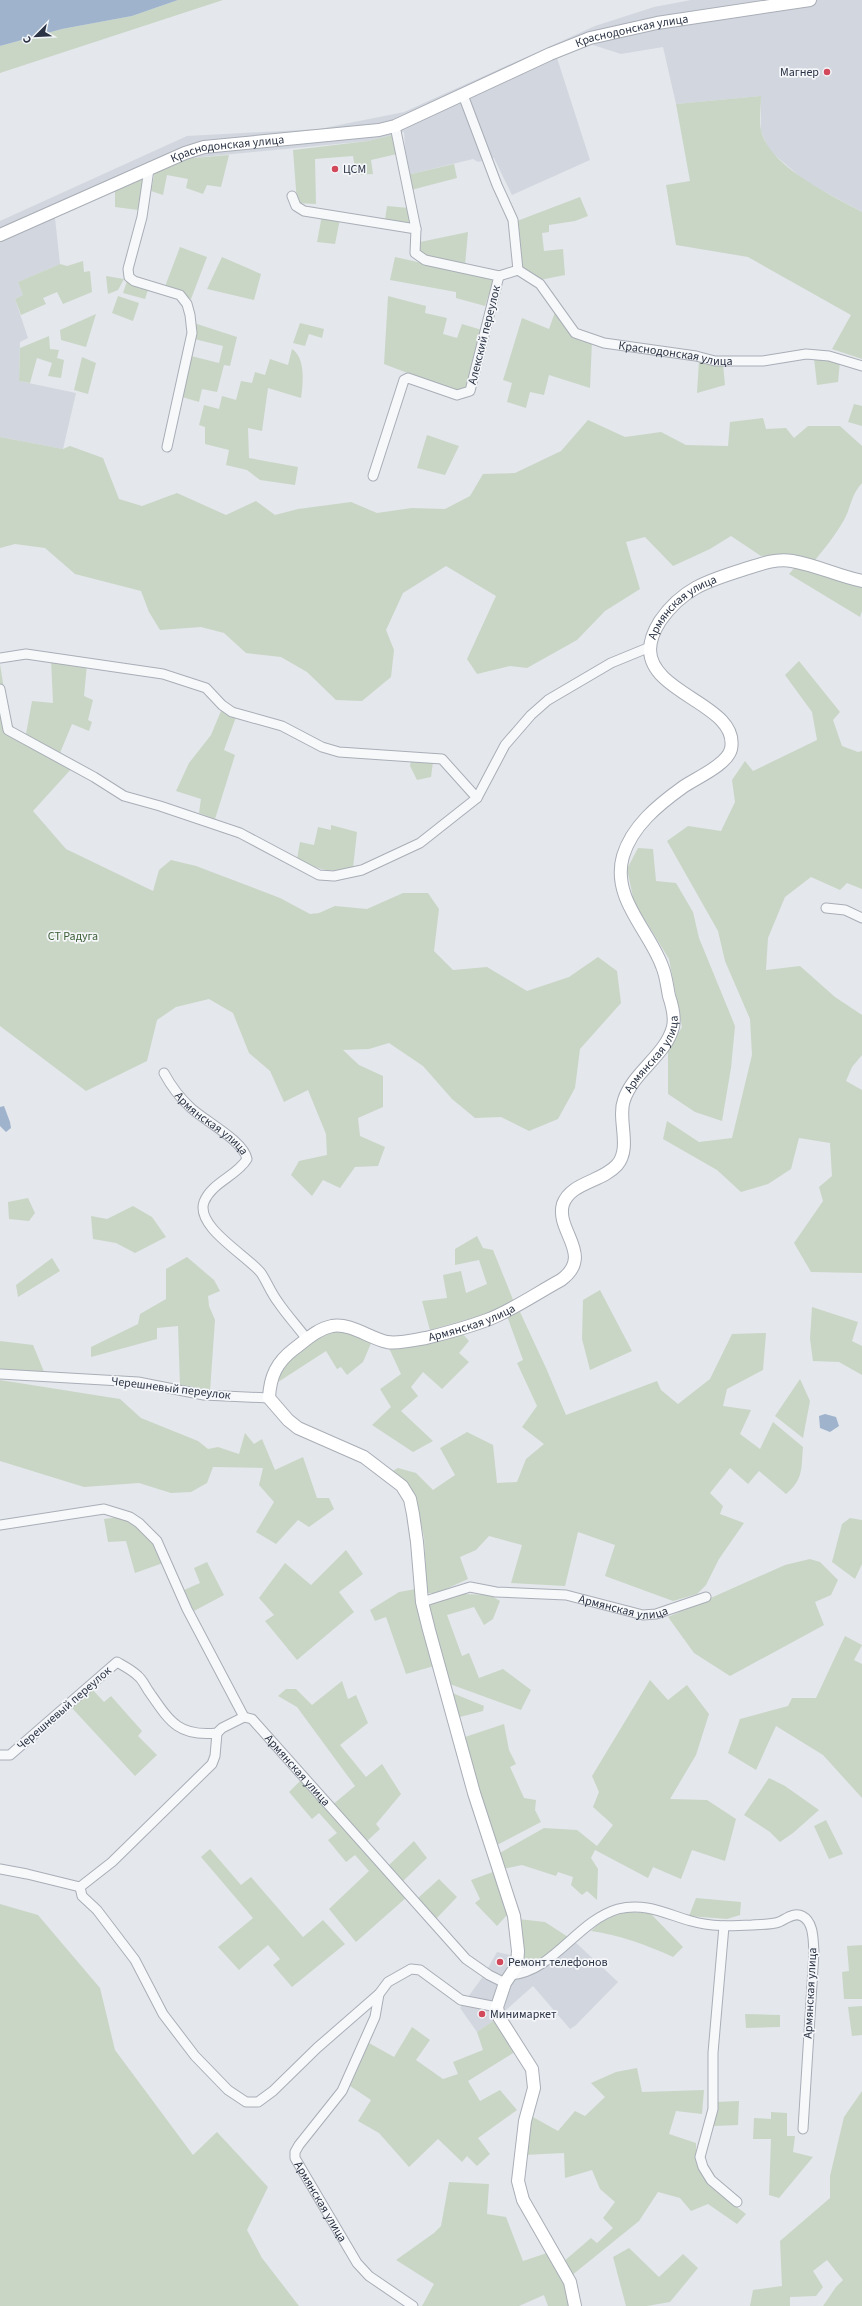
<svg xmlns="http://www.w3.org/2000/svg" width="862" height="2306" viewBox="0 0 862 2306" font-family="'Source Sans 3',sans-serif">
  <rect width="100%" height="100%" fill="#e4e7ec"/>
  <path fill="#d2d6de" d="M691,0h171v212l-57,-31 -36,-31 -8,-19v-35l-85,8 -13,-57 -42,7 -31,-10 -33,14 33,102 -78,35 -18,-37 -16,4 -5,-3 -66,16 -3,-43 -36,9 -187,18 -126,59 5,46 -42,18 5,13 -8,4 13,39 -8,4 -1,39 57,12 -13,56 -63,-12v-216l187,-85 132,-7 85,-17 191,-86 59,-19z
    M573,1940l45,42 -43,44 -5,3 -37,-43 -37,33 -19,13 -17,-24 24,-33 13,-23 17,4v24l18,-5z"/>
  <path fill="#c9d6c5" d="M178,0h45l-223,73v-27l62,-17 70,-13z
    M761,96c0,11 -2,24 0,34 7,36 72,66 101,82v147l-30,-10 19,-34 -103,-58 -72,-12 -10,-60 24,-4 -14,-77z
    M392,135l5,19 -26,6 2,14 -17,1 -3,-19 -38,3 1,45 -19,-1 -4,-53 75,-9z
    M229,155l-8,32 -14,-2 -4,9 -17,-6 2,-9 -21,-4 -4,20 -12,-4 4,-20 26,-12z
    M454,164l3,14 -46,12 -4,-15z
    M144,176l-6,34 -23,-3v-18z
    M580,197l8,19 -13,5 -26,4v7l-7,1 2,18 19,-2 2,26 -25,5 -20,-12 -3,-47z
    M387,206l22,2 3,17 -27,-5z
    M322,215l18,4 -5,25 -18,-2z
    M468,232l-3,33 -43,-10 -3,-4 1,-9z
    M180,247l27,10 -16,42 -27,-10z
    M222,257l39,17 -7,26 -47,-11z
    M395,257l99,22 -9,27 -29,-8v-6l-66,-12z
    M83,261l1,11 6,-1 2,21 -29,12 -6,-12 -14,6 3,6 -25,11 -6,-16 8,-4 -5,-13 42,-18 7,2z
    M106,276l18,3 -6,11 -10,4z
    M127,281l22,6 -4,12 -22,-6z
    M118,296l21,7 -6,18 -21,-8z
    M388,296l38,10 -1,7 22,5 -4,16 14,4 5,-14 20,6 -16,58 -9,4 -73,-28z
    M555,312l37,29 -2,47 -41,-13 -5,20 -14,-3 -4,16 -19,-6 5,-19 -9,-3 19,-62 27,11z
    M96,314l-10,33 -25,-7 -1,-10z
    M194,323l43,14 -7,29 -6,-1 -7,27 -15,-3 -3,13 -17,-5 9,-41 28,7 4,-17 -29,-7z
    M300,323l24,6 -2,9 -13,-4 -4,12 -12,-3z
    M49,336l1,13 9,1 -2,8 7,2 -3,18 -13,-2 4,-13 -15,-5 -7,25 -11,-2 1,-33z
    M292,349c14,9 11,35 9,49l-33,-10 -6,43 -14,-3 1,30 49,9 -3,18 -35,-5 -13,-10 -21,-5 3,-15 -24,-6v-17l-6,-2 5,-20 15,4 3,-13 14,4 5,-19 11,2 3,-11 10,3 5,-16 18,6z
    M82,357l14,6 -8,31 -14,-4z
    M814,358l26,3 -2,21 -21,3z
    M699,360l24,4 2,21 -28,8z
    M854,404l8,2v20l-14,-4z
    M763,418l3,11 20,-1 8,10 14,-12h32l22,20v37c-12,14 -10,22 -18,37 -9,16 -20,29 -32,44l-19,-10 -32,2 -30,-20 -21,13 -37,17 -28,-29 -19,5 14,47 -35,22 -28,29 -50,28 -17,-2 -33,8 -10,-15 29,-63 -50,-30 -43,27 -17,37 8,20 -3,27 -29,24 -26,-1 -29,-28 -26,-15 -35,-4 -22,-20 -23,-6 -41,3 -11,-18 -8,-21 -66,-17 -30,-26 -30,-4 -15,4v-111l63,12 7,-3 33,12 16,41 23,7 35,-13 49,22 30,-14 19,14 23,-6 53,-7 26,11 35,-5 33,1 25,-13 13,-22 32,-1 46,-22 27,-31 37,17 36,-5 25,13 42,1 2,-24z
    M427,435l32,11 -14,29 -28,-7z
    M796,566l66,20v25l-2,6 -71,-43z
    M51,659l36,5 -3,32 9,4 -5,20 4,2 -3,9 -17,-7 -12,29 13,14 -40,44 33,38 87,42 6,-21 12,-10 25,6 84,32 30,16 9,-1 16,-7 32,3 36,-16h25l11,16 -5,42 19,19 34,-3 40,24 42,-14 29,-20 19,14 4,32 -41,46 -5,39 -17,31 -29,12 -28,-14 -26,1 -23,-19 -29,-33 -34,-23 -20,6 -26,1 16,15 24,11v31l-25,11 2,18 25,11 -7,19 -23,1 -15,21 -17,-8 -11,16 -21,-21 8,-14 28,-6 -1,-21 -18,-44 -24,12 -14,-31 -21,-18 -16,-40 -24,-14 -33,8 -19,13 -10,41 -61,30 -86,-65v-362l9,56 6,9 11,5 6,-33 21,2z
    M799,661l41,51 -7,8 9,26 16,6 4,-1v138l-15,-6 -7,7 -29,-13 -26,20 -17,41 -2,32 34,-4 35,31 27,18v40l-10,12 -6,14 16,9v183l-51,-1 -17,-29 29,-42 -4,-14 13,-11 -2,-33 -31,-5 -8,31 -23,15 -27,8 -24,-22 -54,-31 4,-18 32,21 33,-4 20,-83 -2,-36 -25,-58 -7,-30 -51,-90 21,-15 33,5 14,-29 -3,-22 13,-19 8,10 64,-31 -5,-28 -27,-37z
    M221,711l15,6 -12,33 11,5 -20,64 -16,-6 2,-14 -25,-8 13,-28 22,-28z
    M411,760l22,2 -2,15 -14,3 -7,-14z
    M331,825l26,7 -4,36c-25,6 -34,1 -56,-9l3,-17 14,3 4,-18 13,3z
    M638,848l15,1 3,32 20,2 17,29 6,26 36,88 -4,42 -9,53 -27,-9 -27,-18v-43l14,-24 -13,-68 -35,-57 -7,-33z
    M28,1198l7,15 -6,8 -20,-2 -1,-17z
    M133,1206l19,11 14,20 -31,16 -19,-10 -23,-4 -2,-23 16,3z
    M477,1236l6,12 10,2 21,52 -28,12 -56,16 -8,-29 25,-3 -4,-23 18,-4 5,22 21,-9 -8,-24 -24,5v-16z
    M187,1257l27,23 6,11 -12,5 1,10 6,14 -5,71 -30,-5 -2,-60 -21,2v11l-66,18v-10l47,-23 2,-10 26,-15v-30z
    M52,1258l8,13 -42,26 -2,-12z
    M600,1290l32,61 -42,19 -8,-31 1,-39z
    M812,1307l46,15 -6,19 10,5v29l-23,-13 -26,-1 -3,-22z
    M520,1312l26,56 20,47 91,-34 4,9 17,14 32,-25 22,-45 34,-1 -3,37 -36,19 -4,17 28,4 -11,24 20,15 13,-27 30,25c-2,21 1,32 -17,47l-27,-23 -11,13 -18,-16 -20,25 13,13 -3,8 24,9 -25,36 -13,26 -9,9 -24,7 -68,-25 10,-31 -37,-13 -13,54 -54,-3 11,-38 -33,-9 -13,14 -16,7 8,22 -31,14h-10l-3,-56 -9,-40 -24,-25 7,-4 18,5 17,17 22,-15 -15,-27 27,-16 26,13 4,38 20,-1 9,-23 18,-15 -22,-17 15,-21 -20,-43 6,-3 -16,-44z
    M335,1329l37,12 -9,21 -16,13 -6,-8 -4,2 -11,-18 -54,35 8,-17 33,-30z
    M461,1332l8,9 -10,12 10,9 -27,27 -19,-17 -12,15 7,9 -17,15 32,30 -20,11 -41,-27 19,-18 -11,-18 21,-15 -14,-30z
    M0,1341l33,4 12,29 -45,-4z
    M800,1379l10,22 -7,37 -28,-22z
    M0,1380l120,19 21,19 57,23 10,8 10,-2 21,7 6,-21 9,11 8,-5 13,31 28,-13 14,41h12l5,11 -25,18 -11,-7 -22,24 -20,-12 18,-30 -15,-17 4,-17 -50,-1 -6,16 -16,9 -20,1 -32,-10 -55,4 -84,-26z
    M119,1517c29,10 32,19 44,46l-28,10 -9,-32 -18,1 -4,-23z
    M850,1518l12,2v44l-7,15 -23,-17 10,-38z
    M346,1550l17,24 -24,18 15,20 -57,48 -32,-39 9,-6 -15,-17 26,-35 26,22z
    M810,1559l10,3 18,18 -7,15 -16,7 9,23 -94,51 -36,-23 -26,-36 117,-52z
    M207,1562l17,33 -30,16 -10,-21 16,-7 -6,-15z
    M416,1589l18,77 -28,8 -20,-57 -11,4 -5,-11 29,-18z
    M464,1594l26,1 10,6 -7,18 -9,6 -10,-18 -27,8 15,41 7,-3 10,25 24,-9 28,21 -10,20 -74,-27 -22,-80z
    M845,1636l17,9 -8,15 8,4v134l-39,-43 -47,-29 -20,44 -28,-17 12,-34 48,-13 4,-8h24z
    M650,1680l18,20 19,-15 22,29 -13,41 -26,44 37,1 29,19 -11,42 -33,-11 -11,29 -28,-12 -5,11 -53,-28 -4,8 7,11 -1,31 -10,-9 -5,4 -11,-10 2,-8 -15,-5 -2,4 -34,-11 -19,4 -5,-15 46,-26 33,2 20,16 16,-21 -20,-18 6,-15 -7,-16z
    M342,1681l6,18 8,-4 12,28 -28,22 26,32 16,-13 19,30 -25,30 4,5 -15,14 -34,-37 24,-20 -58,-79 -19,-11 8,-7h10l16,16z
    M92,1689l12,13 7,-6 31,35 -4,5 19,19 -22,21 -64,-69z
    M450,1692l34,14 -1,5 -27,7z
    M504,1724l5,26 7,14 -6,3 14,31 12,2 -1,10 6,12 -46,24 -30,-109z
    M769,1778l16,8 34,24 -26,23 -13,9 -10,-10 -26,-17z
    M301,1780l106,117 -51,45 -27,-33 40,-38 -14,-16 -9,7 -18,-22 9,-7 -18,-20 -7,6 -23,-27z
    M826,1820l17,34 -14,5 -15,-33z
    M414,1841l13,17 -25,24 -15,-15z
    M210,1849l31,36 10,-8 52,60 20,-17 22,24 -53,43 -19,-22 7,-6 -12,-14 -29,25 -21,-23 35,-29 -52,-61z
    M493,1872l14,43 -10,11 -22,-23 5,-4 -9,-19z
    M439,1879l18,18 -21,22 -18,-21z
    M696,1898l45,4 -1,13 -13,4 -38,-3z
    M0,1904l38,11 62,73 15,62 78,105 24,-23 51,55 -21,43 15,28 37,48h-299z
    M628,1912l22,1 33,34 -10,10c-26,-12 -54,-22 -82,-26 10,-11 23,-15 37,-19z
    M518,1919l27,3 23,15 -35,30 -11,6z
    M862,1945v54h-18l-2,-27 7,-1 -2,-25z
    M862,2006v29l-10,1 -4,-29z
    M745,2014l35,1v12l-34,1z
    M496,2019l19,33 -47,29 12,20 20,-11 17,20 -39,28 12,16 -13,12 -10,-10 -5,6 -24,-23 -29,28 -30,-34 -21,-12 13,-21 -21,-14 19,-43 25,14 18,-30 18,13 -14,20 27,19 15,-5 -5,-12 30,-12 -6,-18z
    M637,2068l5,24 62,-2 -2,24 -26,-3 -7,23 27,9c-1,38 24,50 50,71l-9,10 -29,-20 -17,7 -11,-13 -22,-6 -19,29 -68,55 -8,-14 28,-24 6,5 16,-15 -10,-10 12,-16 -15,-13 -8,-19 -27,8 -1,-25 -40,2 7,-39 27,15 17,-20 10,5 20,-19 -14,-14 25,-11z
    M862,2091v215h-39l13,-19 7,-7 -16,-20 -14,11 10,16 -7,9 -26,1v9h-40l3,-16 29,-4 -2,-45 50,-43v-22l14,-59z
    M739,2101l-1,24 -24,1 2,-24z
    M771,2112l16,1v23h8l-2,16 20,5 -34,41 -10,-3 2,-56h-18l1,-21 17,1z
    M449,2182l40,2 -2,30 19,3 17,44 27,-9 15,28 5,26h-22l-4,-11 -25,11h-97l12,-22 -38,-24 38,-27 7,-7z
    M629,2248l30,29 24,-23 15,14 -28,34 -23,4h-21l-13,-49z"/>
  <path fill="#9fb4cc" d="M0,0h178l-46,16 -70,13 -62,17z
    M4,1106l6,16 1,6 -5,4 -6,-6v-19z
    M825,1414l11,3 3,9 -9,6 -10,-4 -1,-12z"/>
  <g fill="none" stroke-linecap="round" stroke-linejoin="round">
    <defs>
      <g id="street">
        <path d="M463,95l34,90 16,35 5,50"/>
        <path d="M395,126l21,103"/>
        <path d="M149,169l-7,48 -14,52 1,8 5,4 46,14 7,9 3,11 2,18 -25,114"/>
        <path id="s1" d="M292,196l4,10 8,5 112,18 -1,24 10,7 74,16 19,-6 22,14 35,49 29,10 92,13 19,5h48l43,-7 23,2 33,10"/>
        <path d="M373,476l31,-96 4,-2 49,17 13,-4 29,-115"/>
        <path d="M0,658l26,-4 137,20 43,14 16,17 10,7 50,14 40,21 17,5 103,7 35,39"/>
        <path d="M0,689l8,41 86,47 30,19 36,10 80,27 79,42 15,1 28,-6 58,-27 57,-45 28,-53 26,-30 17,-15 63,-37 39,-16"/>
        <path d="M826,908l19,2 17,8"/>
        <path id="s2" d="M164,1073c7,13 16,25 27,35 14,13 53,33 56,51 -10,17 -35,23 -43,43 -9,25 44,54 57,71 6,9 10,20 17,29 8,12 19,24 28,36"/>
        <path d="M0,1374l138,8 66,13 65,3"/>
        <path id="s3" d="M0,1525l104,-16 26,8 9,6 18,18 30,68 57,108 8,2 214,240 23,16 16,8"/>
        <path id="s4" d="M422,1602l48,-15 26,5 70,3 77,20 13,-1 50,-17"/>
        <path d="M0,1755h10l107,-93c7,4 15,8 21,14 5,4 8,12 12,17 20,29 29,44 67,40l5,-5 22,-11"/>
        <path d="M0,1869l27,5 53,13"/>
        <path d="M80,1887l2,9 15,14 38,50 28,54 32,42 33,34 18,12h12l15,-11 44,-43 62,-54 9,-12 23,-13 9,1 41,30 36,7"/>
        <path d="M80,1887l32,-25 100,-98 3,-8 2,-23"/>
        <path d="M724,1926l-11,127v56l-13,48 3,10 8,13 26,22"/>
        <path d="M511,1975c43,-4 66,-54 107,-66 27,-7 48,5 73,12 20,6 41,5 61,4 8,-1 19,0 27,-3 7,-3 15,-10 23,-6 12,6 11,24 12,36l-11,177"/>
        <path id="s5" d="M379,1994l-4,23 -33,74 -43,54 -4,7v6l62,105 12,13 44,30"/>
      </g>
      <g id="secondary">
        <path id="s6" d="M0,235l185,-82 19,-6 175,-17 16,-4 155,-72 40,-16 67,-15 153,-23"/>
        <path id="s7" d="M575,2306l-5,-24 -47,-82 -5,-19 7,-60 9,-33 -2,-19 -33,-52 -2,-10 8,-24 12,-18 1,-14 -4,-35 -40,-123 -45,-163 -7,-28 -5,-60 -4,-28 -3,-15 -8,-13 -38,-29 -66,-29 -10,-8 -19,-22c1,-22 8,-36 25,-49 12,-9 23,-20 38,-23 19,-3 37,12 55,16 12,2 27,-2 39,-4 20,-5 42,-11 61,-18 26,-10 50,-27 74,-40 34,-25 -6,-49 2,-76 8,-22 39,-22 54,-39 15,-17 0,-46 7,-65 9,-28 42,-45 49,-73 2,-9 -1,-22 -4,-31 -2,-10 -3,-21 -7,-30 -13,-36 -51,-68 -39,-110 9,-30 35,-51 60,-69 13,-9 44,-22 48,-38 9,-44 -80,-54 -81,-99 0,-11 5,-21 10,-29 22,-32 47,-40 82,-51 16,-5 33,-12 50,-9 24,4 46,15 70,20"/>
      </g>
    </defs>
    <use href="#street" stroke="#a9aeb7" stroke-width="11"/>
    <use href="#secondary" stroke="#a9aeb7" stroke-width="14"/>
    <use href="#street" stroke="#f7f8fa" stroke-width="9"/>
    <use href="#secondary" stroke="#fff" stroke-width="12"/>
  </g>
  <g fill="#d1495b" stroke="#f4f6f9" stroke-width="1.5">
    <circle cx="827" cy="72" r="4"/>
    <circle cx="335" cy="169" r="4"/>
    <circle cx="500" cy="1962" r="4"/>
    <circle cx="482" cy="2014" r="4"/>
  </g>
  <g text-anchor="middle" stroke-width="3.5" stroke-linejoin="round" paint-order="stroke">
    <g font-size="12" fill="#2b3445" stroke="#f4f6f9">
      <text dy="4" stroke="none"><textPath href="#s6" startOffset="671">Краснодонская улица</textPath></text>
      <text dy="4" stroke="none"><textPath href="#s6" startOffset="245">Краснодонская улица</textPath></text>
      <text transform="translate(484 335) rotate(-76)" y="4">Алекский переулок</text>
      <text dy="4" stroke="none"><textPath href="#s1" startOffset="455">Краснодонская улица</textPath></text>
      <text dy="4" stroke="none"><textPath href="#s7" startOffset="2212">Армянская улица</textPath></text>
      <text dy="4" stroke="none"><textPath href="#s7" startOffset="1648">Армянская улица</textPath></text>
      <text dy="4" stroke="none"><textPath href="#s2" startOffset="70">Армянская улица</textPath></text>
      <text dy="4" stroke="none"><textPath href="#s7" startOffset="1276">Армянская улица</textPath></text>
      <text transform="translate(171 1388) rotate(7)" y="4">Черешневый переулок</text>
      <text dy="4" stroke="none"><textPath href="#s4" startOffset="206">Армянская улица</textPath></text>
      <text transform="translate(64 1708) rotate(-41)" y="4">Черешневый переулок</text>
      <text dy="4" stroke="none"><textPath href="#s3" startOffset="442">Армянская улица</textPath></text>
      <text transform="translate(810 1993) rotate(-87)" y="4">Армянская улица</text>
      <text dy="4" stroke="none"><textPath href="#s5" startOffset="238">Армянская улица</textPath></text>
    </g>
    <g font-size="12" fill="#2b3445" stroke="#f4f6f9" text-anchor="start">
      <text x="819" y="76" text-anchor="end">Магнер</text>
      <text x="343" y="173">ЦСМ</text>
      <text x="508" y="1966">Ремонт телефонов</text>
      <text x="490" y="2018">Минимаркет</text>
    </g>
    <g font-size="12" fill="#3f6138" stroke="#f4f6f9">
      <text x="73" y="940">СТ Радуга</text>
    </g>
  </g>
  <g transform="translate(36 36) rotate(246)" stroke="#f4f6f9" stroke-width="3" paint-order="stroke">
  <path d="M0-3L7 15L0 10L-7 15Z" fill="#2b3445"/>
  <text y="-6" font-size="11" font-weight="bold" text-anchor="middle" fill="#2b3445">С</text>
  </g>
</svg>
